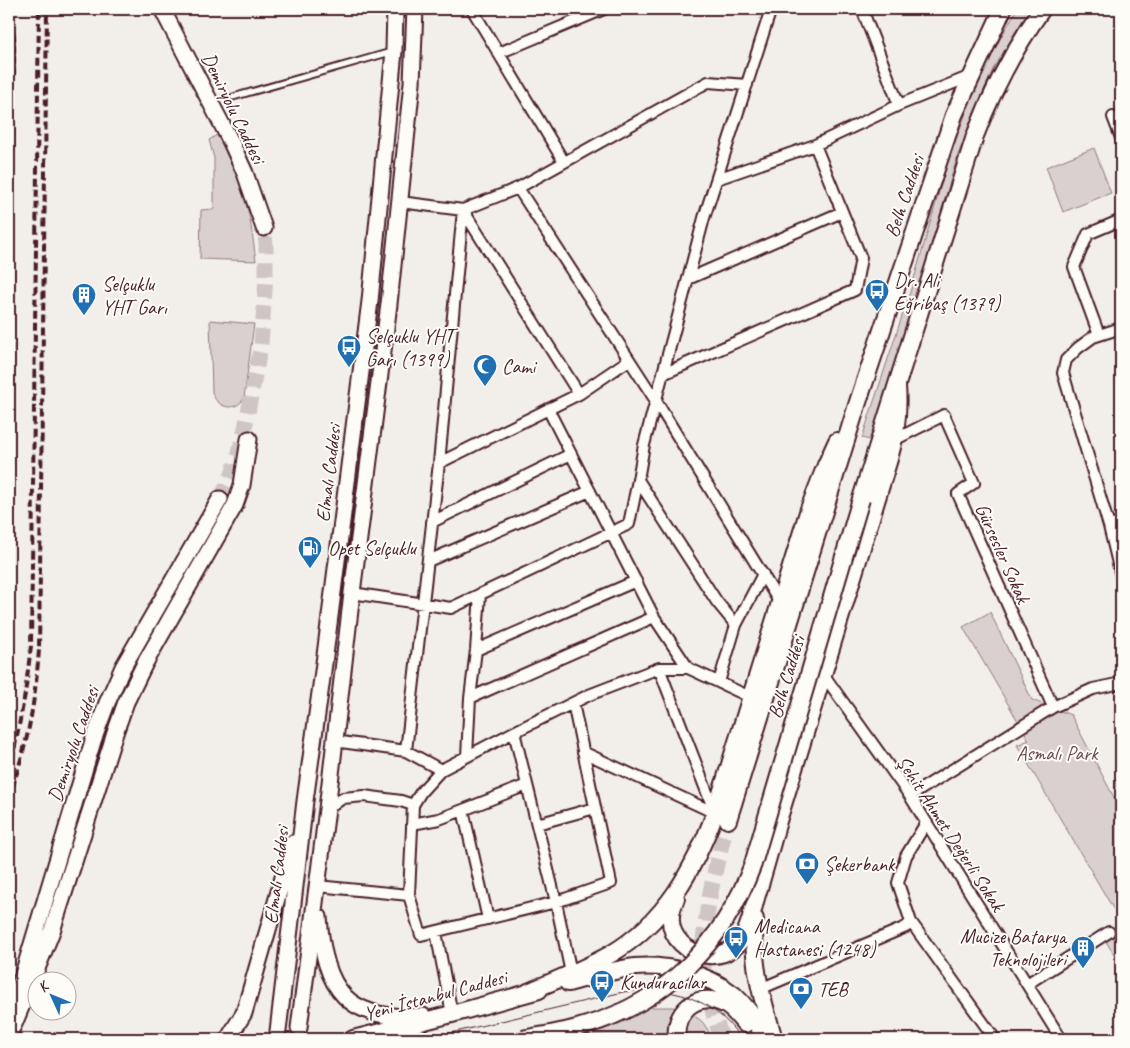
<svg xmlns="http://www.w3.org/2000/svg" width="1130" height="1048" viewBox="0 0 1130 1048" font-family="Caveat,sans-serif">
  <rect width="100%" height="100%" fill="#f2efeb"/>
  <filter id="ink" filterUnits="userSpaceOnUse"><feTurbulence type="fractalNoise" baseFrequency=".02" numOctaves="2"/><feDisplacementMap in="SourceGraphic" scale="10" xChannelSelector="R" yChannelSelector="G"/><feConvolveMatrix kernelMatrix="1 2 1 2 8 2 1 2 1" color-interpolation-filters="sRGB"/></filter>
  <g filter="url(#ink)">
    <path fill="#d9d0cf" stroke="#92787d" d="M1017,9h17l-41,60 -35,86 -85,286 -11,-3 49,-149 39,-135 34,-87z
      M217,135c10,19 20,37 26,57 7,22 10,46 13,69l-56,-2 1,-49 13,-1v-51l-5,-18z
      M1094,148l17,45 -48,19 -17,-45z
      M210,320l44,4 -10,74c-8,15 -28,10 -32,-6z
      M990,612l42,88 39,15 50,96v111l-104,-177 12,-5 -66,-113z
      M1121,923v43l-19,-31z
      M648,1007h25l3,1 -6,16 -1,15h-47l-16,-3 -18,-1 41,-16z
      M690,1015c13,3 17,13 22,24h-31l-2,-6z"/>
    <g fill="none" stroke-linecap="round" stroke-linejoin="round">
      <path stroke="#d0c5c5" stroke-width="15" stroke-dasharray="15 8" stroke-linecap="butt" d="M220,499l11,-22 7,-21 7,-28 16,-83 5,-68v-33l-2,-16"/>
      <path stroke="#d0c5c5" stroke-width="16" stroke-dasharray="16 8" stroke-linecap="butt" d="M722,1039c-9,-25 -17,-51 -19,-79 -1,-12 1,-26 3,-38 4,-35 13,-68 22,-102"/>
      <defs>
        <path id="lane" d="M233,97l158,-45"/>
        <path id="street" d="M472,9l92,153
          M862,9l37,96
          M499,53l105,-44
          M1113,117l8,21
          M717,179l98,-34 84,-40 72,-29
          M518,188l138,213 124,202
          M400,202l63,8 55,-22 190,-106 39,3
          M688,279l154,-67
          M1121,328l-28,9 -15,11 -12,12 -3,13 46,153 12,-3
          M1099,335l-25,-68 14,-33 33,-14
          M663,374l192,-84 6,-32 -46,-113
          M548,409l106,208 34,51
          M894,440l50,-25 30,68 -16,11 95,213
          M439,463l140,-69
          M638,480l79,122 19,23 27,-51
          M432,522l139,-68
          M1109,526l12,50
          M428,561l162,-70
          M352,593l99,15 178,-84 9,-44 6,-35 60,-227 67,-209
          M476,650l160,-69
          M659,668l56,145
          M823,674l87,122 151,243
          M719,682l17,-57
          M470,698l184,-81
          M514,732l42,170 15,71
          M334,741l72,10
          M583,752l132,61
          M467,756l3,-58 6,-48 4,-56
          M441,770l-35,-19 33,-288 24,-253 116,184 50,-34
          M910,796l143,-89 40,-18 28,-6
          M327,809l16,-11 21,-2 37,5 12,4 8,-13 20,-22 73,-38 75,-37 70,-27h29l62,29
          M926,823l-20,33 -8,27 13,39 84,117
          M412,824l27,-5 24,-9
          M537,824l58,-16
          M317,886l92,9 12,40 135,-33 55,-19 -38,-180
          M409,895l4,-90
          M488,919l-25,-109 64,-25
          M436,932l16,82
          M1027,984l82,-52
          M760,989l146,-62 5,-5"/>
        <path id="secondary" d="M162,9l69,133 14,31 19,55
          M319,917c5,73 28,105 104,99
          M15,1001l78,-260 14,-38 16,-36 97,-168
          M299,1028l28,-219 25,-216 37,-289 23,-221 3,-74
          M278,1031l27,-230 18,-130 47,-370 24,-250 1,-42
          M9,1034l5,-10 20,-48 18,-45 63,-198 11,-31 19,-39 90,-158 7,-20 7,-46
          M228,1039l16,-26 49,-170"/>
        <path id="primary" d="M861,499l114,-363c17,-45 39,-87 67,-127
          M728,820l130,-418 96,-287 49,-106
          M676,898c-2,6 -5,12 -5,18 -2,22 17,38 37,39 13,1 25,-4 33,-15 9,-12 11,-28 15,-42 8,-26 15,-51 22,-77 37,-120 74,-241 111,-362 7,-24 10,-48 8,-73
          M755,919c-4,44 7,79 19,120
          M568,983c22,-6 45,-13 67,-16 33,-3 73,7 99,28 13,12 24,28 30,44
          M528,992c28,-12 57,-23 83,-38 54,-32 83,-84 104,-141l94,-304 17,-44 11,-24
          M353,1039l99,-25 87,-24
          M677,1039c-4,-26 19,-48 45,-36 10,4 16,13 23,21"/>
      </defs>
      <use href="#lane" stroke="#4a1f2b" stroke-width="9"/>
      <use href="#street" stroke="#4a1f2b" stroke-width="14"/>
      <use href="#secondary" stroke="#4a1f2b" stroke-width="19"/>
      <use href="#primary" stroke="#4a1f2b" stroke-width="20"/>
      <use href="#lane" stroke="#fdfcf7" stroke-width="5"/>
      <use href="#street" stroke="#fdfcf7" stroke-width="10"/>
      <use href="#secondary" stroke="#fdfcf7" stroke-width="15"/>
      <use href="#primary" stroke="#fdfcf7" stroke-width="16"/>
      <path stroke="#4a1f2b" stroke-width="1" d="M426,1039l197,-47c46,-7 92,6 118,47"/>
      <path stroke="#4a1f2b" stroke-width="4" stroke-dasharray="8 4" stroke-linecap="butt" d="M9,9l5,28 -5,478
        M10,772l15,-78 6,-48 8,-637
        M9,799c7,-24 15,-47 20,-72 5,-25 8,-51 10,-77l8,-641"/>
      <defs>
        <path id="primary-bridge" d="M523,1039c21,-4 43,-7 64,-14 80,-24 137,-83 166,-161l108,-365"/>
      </defs>
      <use href="#primary-bridge" stroke="#4a1f2b" stroke-width="20" stroke-linecap="butt"/>
      <use href="#primary-bridge" stroke="#fdfcf7" stroke-width="16"/>
    </g>
  </g>
  <defs>
    <symbol id="bus-pin" viewBox="-11 -11 22 30"><path d="M0 17L-7.5 6A9.5 9.5 0 1 1 7.5 6Z" fill="#1f6fb2" stroke="#fdfcf7"/><path d="M-5-6H5V4H4V6H2V4H-2V6H-4V4H-5ZM-3.5-4V0h7V-4ZM-3.5 1.2v1.5H-2V1.2ZM2 1.2v1.5H3.5V1.2Z" fill="#fff"/></symbol>
    <symbol id="building-pin" viewBox="-11 -11 22 30"><path d="M0 17L-7.5 6A9.5 9.5 0 1 1 7.5 6Z" fill="#1f6fb2" stroke="#fdfcf7"/><path d="M-4-6H4V6H1V3H-1V6H-4ZM-2.5-4.3h1.7v1.8h-1.7ZM.8-4.3h1.7v1.8H.8ZM-2.5-1h1.7V.8h-1.7ZM.8-1h1.7V.8H.8Z" fill="#fff"/></symbol>
    <symbol id="mosque-pin" viewBox="-11 -11 22 30"><path d="M0 17L-7.5 6A9.5 9.5 0 1 1 7.5 6Z" fill="#1f6fb2" stroke="#fdfcf7"/><path d="M3.5-4.9A6 6 0 1 0 3.5 4.9A5 5 0 1 1 3.5-4.9Z" fill="#fff"/></symbol>
    <symbol id="fuel-pin" viewBox="-11 -11 22 30"><path d="M0 17L-7.5 6A9.5 9.5 0 1 1 7.5 6Z" fill="#1f6fb2" stroke="#fdfcf7"/><path d="M-5.5-6h7V0h2V4h1.3V-2.5L3-4.5l.8-.8L6-3V5H2.5V1h-1V6h-7ZM-4.2-4.7v3.2H.2V-4.7Z" fill="#fff"/></symbol>
    <symbol id="bank-pin" viewBox="-11 -11 22 30"><path d="M0 17L-7.5 6A9.5 9.5 0 1 1 7.5 6Z" fill="#1f6fb2" stroke="#fdfcf7"/><path d="M-6-4H6V4H-6ZM0-2.3a2.3 2.3 0 1 0 0 4.6a2.3 2.3 0 1 0 0-4.6Z" fill="#fff"/></symbol>
  </defs>
  <g fill-rule="evenodd">
    <use href="#bus-pin" x="863" y="277" width="28" height="38"/>
    <use href="#building-pin" x="70" y="281" width="28" height="38"/>
    <use href="#bus-pin" x="335" y="333" width="28" height="38"/>
    <use href="#mosque-pin" x="471" y="352" width="28" height="38"/>
    <use href="#fuel-pin" x="296" y="534" width="28" height="38"/>
    <use href="#bank-pin" x="793" y="850" width="28" height="38"/>
    <use href="#bus-pin" x="722" y="924" width="28" height="38"/>
    <use href="#building-pin" x="1069" y="934" width="28" height="38"/>
    <use href="#bus-pin" x="588" y="968" width="28" height="38"/>
    <use href="#bank-pin" x="787" y="975" width="28" height="38"/>
  </g>
  <g text-anchor="middle" stroke-width="4" stroke-linejoin="round" paint-order="stroke">
    <g font-size="20" fill="#4a1f2b" stroke="#fdfcf7">
      <text transform="translate(234 108) rotate(64)" y="7">Demiryolu Caddesi</text>
      <text transform="translate(904 196) rotate(-71)" y="7">Belh Caddesi</text>
      <text transform="translate(328 473) rotate(-83)" y="7">Elmalı Caddesi</text>
      <text transform="translate(1003 553) rotate(66)" y="7">Gürsesler Sokak</text>
      <text transform="translate(786 677) rotate(-73)" y="7">Belh Caddesi</text>
      <text transform="translate(73 744) rotate(-71)" y="7">Demiryolu Caddesi</text>
      <text transform="translate(951 833) rotate(57)" y="7">Şehit Ahmet Değerli Sokak</text>
      <text transform="translate(276 875) rotate(-83)" y="7">Elmalı Caddesi</text>
      <text transform="translate(435 995) rotate(-15)" y="7">Yeni İstanbul Caddesi</text>
    </g>
    <g font-size="20" fill="#4a1f2b" stroke="#fdfcf7" text-anchor="start">
      <text x="894" y="287">Dr. Ali<tspan x="894" dy="23">Eğribaş (1379)</tspan></text>
      <text x="102" y="291">Selçuklu<tspan x="102" dy="23">YHT Garı</tspan></text>
      <text x="366" y="343">Selçuklu YHT<tspan x="366" dy="23">Garı (1399)</tspan></text>
      <text x="502" y="373">Cami</text>
      <text x="328" y="555">Opet Selçuklu</text>
      <text x="824" y="871">Şekerbank</text>
      <text x="754" y="933">Medicana<tspan x="754" dy="23">Hastanesi (1248)</tspan></text>
      <text x="1066" y="943" text-anchor="end">Mucize Batarya<tspan x="1066" dy="23">Teknolojileri</tspan></text>
      <text x="620" y="989">Kunduracılar</text>
      <text x="818" y="996">TEB</text>
    </g>
    <g font-size="20" fill="#6e4b54" stroke="#fdfcf7">
      <text x="1057" y="760">Asmalı Park</text>
    </g>
  </g>
  <rect width="1130" height="1048" fill="none" stroke="#fdfcf7" stroke-width="30"/>
  <rect x="15" y="15" width="1100" height="1018" fill="none" stroke="#4a1f2b" stroke-width="2" filter="url(#ink)"/>
  <g transform="translate(52 996) rotate(314)"><circle r="24" fill="#fdfcf7" stroke="#b5a4a5"/>
  <path d="M0-4L9 19L0 12L-9 19Z" fill="#1f6fb2"/>
  <text y="-8" font-size="14" font-weight="bold" text-anchor="middle" fill="#4a1f2b">K</text>
  </g>
</svg>
